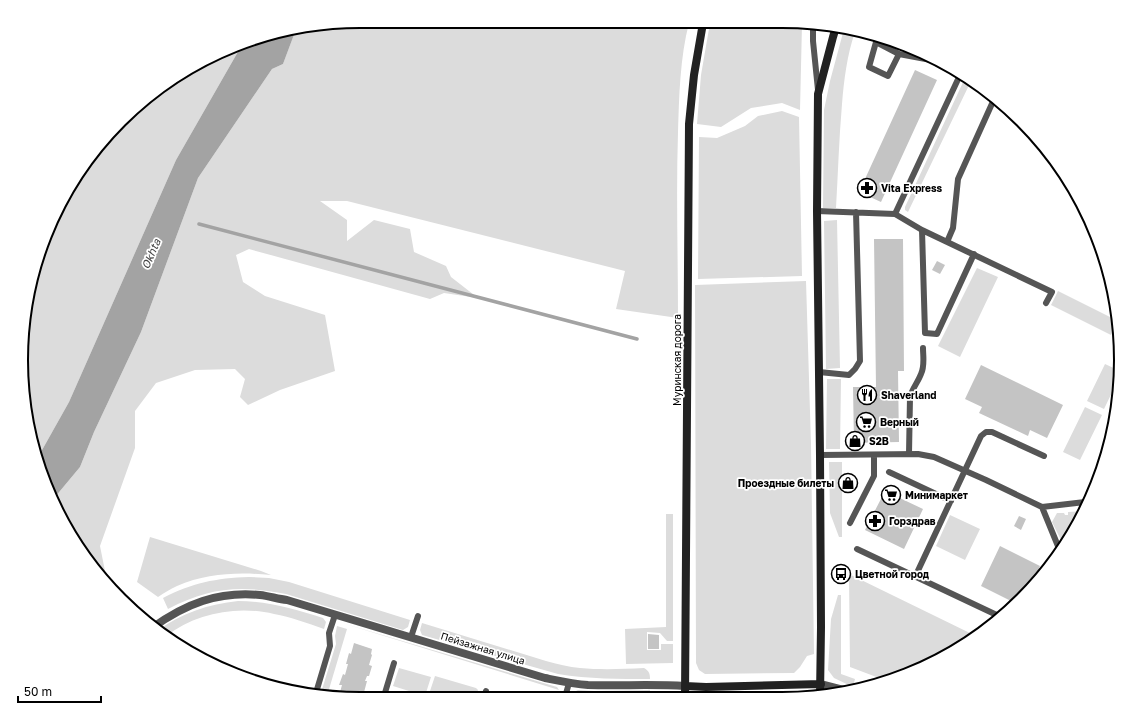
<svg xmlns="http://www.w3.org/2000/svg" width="1142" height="720" viewBox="0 0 1142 720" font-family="'Golos Text',sans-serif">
  <rect width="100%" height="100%" fill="#fff"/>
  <path fill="#dcdcdc" d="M360,21l329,2c-9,34 -10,74 -11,109 -2,62 0,124 0,186l-62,-9 9,-38 -278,-70h-27l27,19v21l27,-21 36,9 4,23 32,14 5,11 27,21 -34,-5 -14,6 -181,-50 -13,6 7,27 22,14 60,19 10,56 -55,19 -32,15 -8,-8 5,-18 -10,-10 -40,1 -39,13 -21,28v37l-35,98 5,25 -3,3 -24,-26 -23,-51 25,-30 14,-35 47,-100 57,-154 74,-109 11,-5 12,-32z
    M710,23l92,1 -2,86 -18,-7 -31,5 -30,19 -24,-3 4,-49z
    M844,29l11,3c-8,23 -11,48 -13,72 -3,35 -4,69 -6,104h-13l1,-98 6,-29z
    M243,43l-67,117 -107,242 -32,57 -4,-11 -12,-88 18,-109 52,-98 80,-75z
    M965,78l6,3 -63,131 -3,-2v-3z
    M782,111l17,6 3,159 -104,3 1,-142 18,1 28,-12 13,-10z
    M837,220l3,148 -14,1 -2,-148z
    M977,268l21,9 -38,80 -22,-11z
    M806,281l5,163 3,210 -7,2 -7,11 -6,6 -89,1 -6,-4 -3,-7 -1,-378z
    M1058,291l60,30 -7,14 -60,-30z
    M1105,364l15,7v5l-16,33 -17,-8z
    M827,379h14l-1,70h-14z
    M1085,407l17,8 -22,45 -17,-8z
    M829,462h13v75h-3l-9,-24z
    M1085,511l-21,35 -12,-24 5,-9h7l1,2h3v-3z
    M666,514h7v127h-6l-7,-8 -13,-1v18h14v-6h12v19l-47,1 -1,-35 41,-2z
    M950,515l30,14 -15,31 -29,-14z
    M150,537l111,34 10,4c-32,-3 -64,-2 -94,11 -7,3 -13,7 -19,11l-21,-15z
    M849,574l127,62 -44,28 -45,17 -37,-14z
    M249,577l20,1 20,4 121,38 -2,7 -5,3 -117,-36c-45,-9 -76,-7 -118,15l-5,-11c29,-15 53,-20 86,-21z
    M838,595h3v79l14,5 -2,8 -19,-9 -6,-8 3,-51z
    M238,601c30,0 57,8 85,17l3,4 -2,7c-17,-6 -33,-12 -50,-15 -37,-9 -78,-1 -108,22l-9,-5c24,-18 52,-27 81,-30z
    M342,623l215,64 2,3z
    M422,623l124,38c11,3 23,6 34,7 21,2 43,1 64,0 5,3 6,5 6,11 -31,0 -61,0 -92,-5l-136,-39 -2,-5z
    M337,626l10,3 -20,67h-7l16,-52 -1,-8z
    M399,668l32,9 -6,19 -32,-10z
    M435,676l41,12 2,2 -2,7h-48z
    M578,690l16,1 56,-1v5l-1,3 -78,-1 1,-4z
    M793,693l8,5h-98l6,-3 12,-1z"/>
  <path fill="#a3a3a3" d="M295,32l-12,32 -11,5 -74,109 -57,154 -47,100 -14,35 -25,30 -18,-38 32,-57 107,-242 67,-117 8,-4z"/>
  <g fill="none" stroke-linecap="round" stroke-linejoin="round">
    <path stroke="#a3a3a3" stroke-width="3.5" d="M199,224l438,115"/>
  </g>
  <path fill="#c4c4c4" d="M915,70l22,10 -56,122 -22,-10z
    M874,239h29l1,132h-6l1,71 -45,1 -1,-56h23z
    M937,261l8,4 -5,9 -8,-4z
    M981,365l82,40 -16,33 -17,-8 -2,6 -49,-23 3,-6 -17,-8z
    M885,491l38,18 -19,40 -39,-19z
    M1019,516l7,3 -5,11 -7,-4z
    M1000,546l40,20 -11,23 -14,14 -34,-17z
    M648,634l11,1v14h-11z
    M354,643l18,6 -1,5 1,1 -3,10 3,1 -3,10h-2l-2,5h2l-4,15h-24l3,-11h-3l4,-11 2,1 3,-11h-2l3,-11 2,1z
    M509,691l18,6h-19z"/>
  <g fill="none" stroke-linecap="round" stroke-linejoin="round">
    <path stroke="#555" stroke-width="6" d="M813,24v17l5,49
      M877,38l-1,4 23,12 32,6 25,12
      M876,42l-7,25 19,9 11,-22
      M817,211l78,3 65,-139
      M895,214l27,16 130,62 -6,11
      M922,230l3,103 12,1 37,-80
      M947,242l6,-14 5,-49 37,-82
      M819,372l30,3 6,-6 5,-8 -4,-149
      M909,454l1,-57c2,-8 8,-15 11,-23 4,-8 2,-18 2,-26
      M820,455l98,-1 16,3 52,23 56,27 18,44
      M889,472l62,29
      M1042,507l43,-5 3,2
      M850,523l24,-47v-21
      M857,549l144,68
      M915,577l66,-141 5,-4h6l52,24
      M411,637l7,-21
      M315,696l15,-50 -1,-13 6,-18
      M384,696l10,-33
      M484,697l2,-6
      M565,697l4,-14"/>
    <path stroke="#555" stroke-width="8" d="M152,628c33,-24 66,-37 108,-33 9,1 18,4 27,5l258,78c15,3 29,6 43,7 32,1 65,-1 97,1
      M821,684l27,7"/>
    <path stroke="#222" stroke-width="8" d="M685,686l21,1 115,-3
      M820,696l1,-69 -1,-172 -3,-244 1,-117 15,-57 3,-10
      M685,698l4,-574 5,-49 9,-52"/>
  </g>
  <defs>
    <symbol id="pharmacy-ring" viewBox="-11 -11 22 22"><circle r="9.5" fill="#fff" stroke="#000" stroke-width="1.5"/><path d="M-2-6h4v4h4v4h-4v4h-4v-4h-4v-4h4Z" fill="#000"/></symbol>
    <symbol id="restaurant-ring" viewBox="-11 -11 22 22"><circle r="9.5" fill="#fff" stroke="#000" stroke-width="1.5"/><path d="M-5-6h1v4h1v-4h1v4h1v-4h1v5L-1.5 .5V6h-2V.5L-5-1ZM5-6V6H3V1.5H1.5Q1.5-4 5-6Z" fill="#000"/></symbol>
    <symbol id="supermarket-ring" viewBox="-11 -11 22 22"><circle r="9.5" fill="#fff" stroke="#000" stroke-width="1.5"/><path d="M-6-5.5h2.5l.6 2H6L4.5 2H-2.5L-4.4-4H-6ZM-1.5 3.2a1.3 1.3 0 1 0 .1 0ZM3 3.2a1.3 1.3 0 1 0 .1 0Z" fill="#000"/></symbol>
    <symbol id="shop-ring" viewBox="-11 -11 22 22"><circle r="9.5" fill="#fff" stroke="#000" stroke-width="1.5"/><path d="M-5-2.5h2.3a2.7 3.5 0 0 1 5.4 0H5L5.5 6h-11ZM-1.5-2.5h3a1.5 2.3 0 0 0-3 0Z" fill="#000"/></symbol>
    <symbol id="bus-ring" viewBox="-11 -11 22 22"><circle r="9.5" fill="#fff" stroke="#000" stroke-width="1.5"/><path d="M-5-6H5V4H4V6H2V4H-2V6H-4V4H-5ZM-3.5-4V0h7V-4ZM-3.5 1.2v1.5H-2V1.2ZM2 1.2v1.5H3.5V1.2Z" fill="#000"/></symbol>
  </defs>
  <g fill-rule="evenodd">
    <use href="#pharmacy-ring" x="856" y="177" width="22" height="22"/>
    <use href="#restaurant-ring" x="856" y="384" width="22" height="22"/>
    <use href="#supermarket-ring" x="855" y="411" width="22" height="22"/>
    <use href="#shop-ring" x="844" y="430" width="22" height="22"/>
    <use href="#shop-ring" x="837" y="472" width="22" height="22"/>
    <use href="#supermarket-ring" x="880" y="484" width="22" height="22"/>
    <use href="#pharmacy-ring" x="864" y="510" width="22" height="22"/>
    <use href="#bus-ring" x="830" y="563" width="22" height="22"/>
  </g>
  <g text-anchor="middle" stroke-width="3.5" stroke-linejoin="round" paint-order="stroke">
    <g font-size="10" font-weight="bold" fill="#000" stroke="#fff" text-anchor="start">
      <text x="881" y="192">Vita Express</text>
      <text x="881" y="399">Shaverland</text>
      <text x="880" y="426">Верный</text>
      <text x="869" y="445">S2B</text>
      <text x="834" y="487" text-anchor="end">Проездные билеты</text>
      <text x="905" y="499">Минимаркет</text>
      <text x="889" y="525">Горздрав</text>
      <text x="855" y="578">Цветной город</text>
    </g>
    <g font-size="10" fill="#000" stroke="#fff">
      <text transform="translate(677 360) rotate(-90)" y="4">Муринская дорога</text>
      <text transform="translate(483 648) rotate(17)" y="4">Пейзажная улица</text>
    </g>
    <g font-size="11" font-style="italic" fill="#444" stroke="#fff">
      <text transform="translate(151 254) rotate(-67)" y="4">Okhta</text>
    </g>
  </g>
  <path d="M0 0H1142V720H0ZM360 28H782A332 332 0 0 1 1114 360V360A332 332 0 0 1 782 692H360A332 332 0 0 1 28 360V360A332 332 0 0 1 360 28Z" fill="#fff" fill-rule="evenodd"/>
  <path fill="none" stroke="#000" stroke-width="2" d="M360 28H782A332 332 0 0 1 1114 360V360A332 332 0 0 1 782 692H360A332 332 0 0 1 28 360V360A332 332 0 0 1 360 28Z"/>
  <path d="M18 696v6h83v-6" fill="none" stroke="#000000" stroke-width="2"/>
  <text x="24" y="696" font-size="12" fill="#000000" stroke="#ffffff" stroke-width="3" paint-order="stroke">50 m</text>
</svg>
